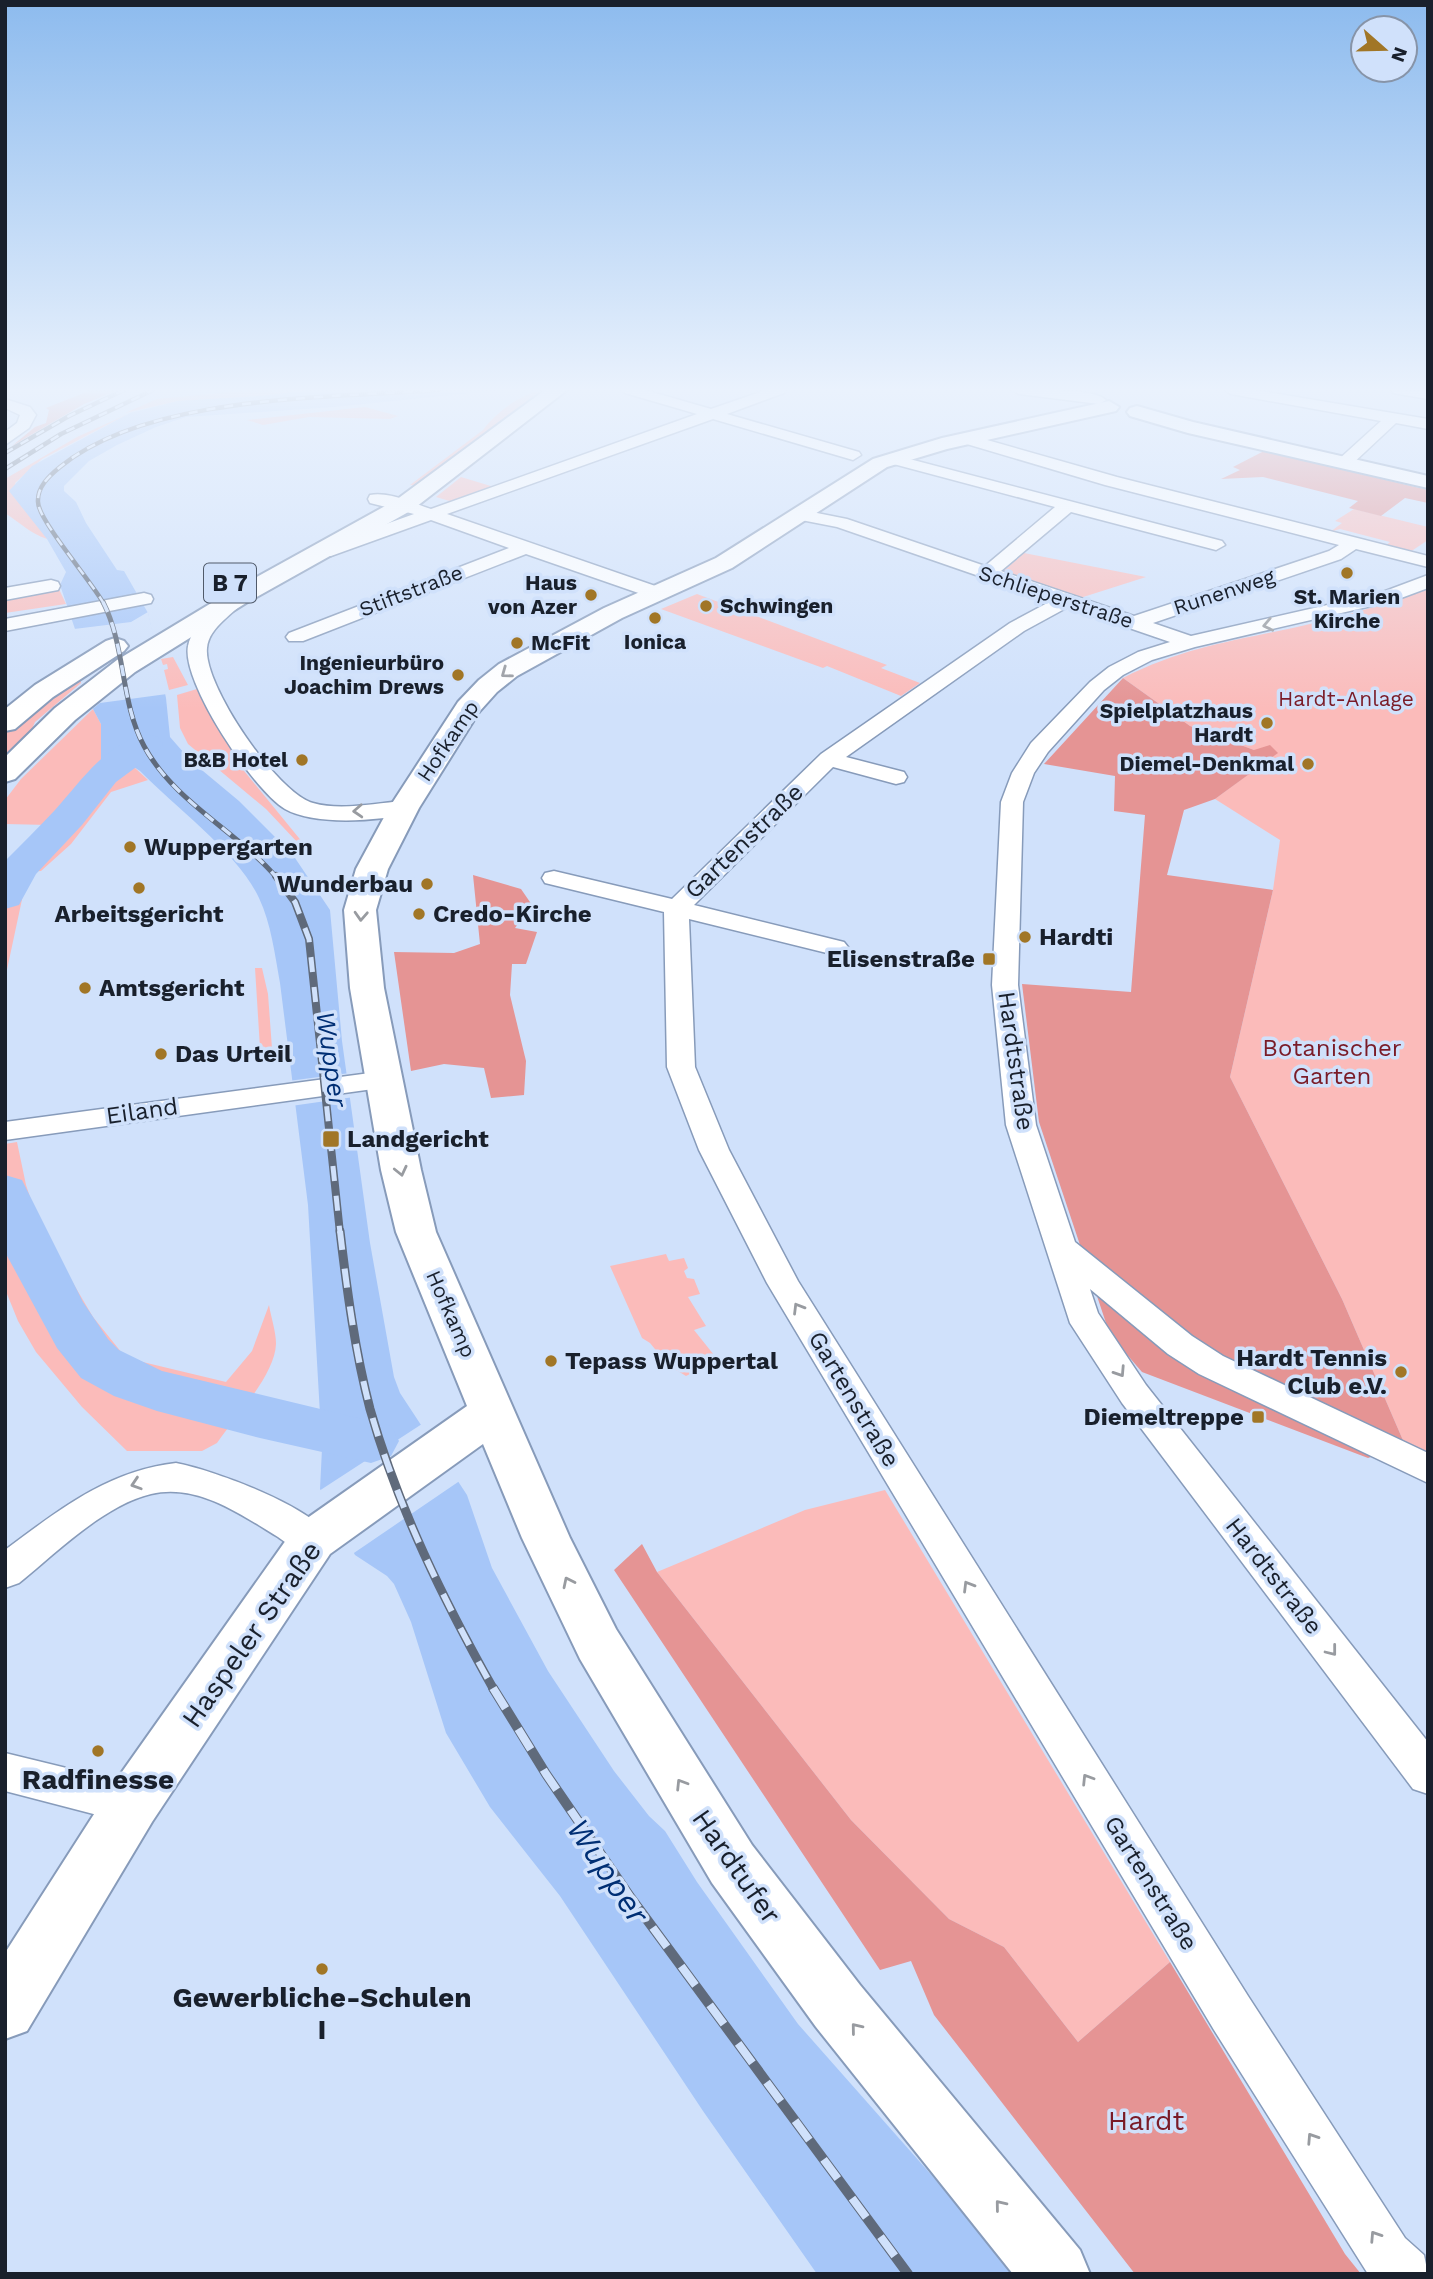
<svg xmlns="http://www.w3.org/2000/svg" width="1433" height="2279" viewBox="0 0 1433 2279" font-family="'Work Sans',sans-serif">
  <rect width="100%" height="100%" fill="#d0e1fb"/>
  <path fill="#fbbbba" d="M252,390h59l-51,6 -82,5 -53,12 32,-14z
    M548,390l-58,40 -70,56 -10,-1 73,-55c13,-18 42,-40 65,-40z
    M365,407l33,9 -8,3 -81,-2 -46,8 -16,-5z
    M130,413l-88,46 -27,24 32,56c-16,-5 -28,-17 -42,-26v-34l72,-42z
    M461,477l33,10 -41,15 -17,-5z
    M1354,509l74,18v13l-18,12 -25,-6 5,-4 -50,-13 -10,3 12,-9 -7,-2z
    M1024,553l122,24 -69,22 -76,-26z
    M58,587l8,17 -61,9v-16z
    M1428,588v868l-23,-11 -63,-146 -112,-222 43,-187 7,-50 -65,-41 62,-46 -23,-3 -64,-24 -67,-48c67,-34 121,-38 191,-55 39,-9 77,-21 114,-35z
    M697,594l190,71 -6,3 39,15 -19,13 -74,-30 -4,2 -162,-59z
    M173,657l15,28 -19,5 -5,-20 4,-1 -1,-5 -4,1 -2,-6z
    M80,673l1,10 -46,39 -7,16 -23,22v-29z
    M197,689l43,77 63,77h-5l-32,-34 -78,-65 -8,-16 -3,-33z
    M93,709l8,15v38l33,5 14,13 -37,12 -40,52 -30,27 -36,2v-6l36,-31 8,-11 -44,-1v-24l16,-21z
    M24,890l-19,89v-87z
    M255,968h7l6,26 5,68 -12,2z
    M17,1142l9,43 14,42 53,90 33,41 100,24 26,-31 17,-46c2,12 7,27 7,39 -1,31 -41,73 -59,99l-15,8h-75l-45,-44 -46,-55 -18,-31 -13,-32v-145z
    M666,1254l3,7 15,-3 4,10 -4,3 3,7 7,1 6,15 -12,3 18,29 -12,4 24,30 -32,16 -18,-11 -18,-22 -8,-5 -32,-72z
    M885,1490l285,472 -92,80 -74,-95 -55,-28 -98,-99 -194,-248 148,-62z"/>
  <path fill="#e59494" d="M91,390h27l-34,14 -72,42 23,-19 11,-4 3,-13 -3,-2z
    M1264,451l164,39v13l-23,-5 -24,18 -32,-8 9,-7 -95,-24 -42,2 19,-9 -7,-3z
    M1123,678l67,48 64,24 16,-5 8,8 -63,46 -31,11 -17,65 106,15 -43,187 112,222 63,146 -37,13 -226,-86 -32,-37 -71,-213 -17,-138 109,8 14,-177 -31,-4 1,-35 -71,-12z
    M473,875l48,14 11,16 -17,23 22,4 -11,32h-14l-2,31 16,66 -2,34 -33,3 -7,-30 -40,-4 -33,7 -17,-119 60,1 26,-9z
    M642,1544l15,28 194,248 98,99 55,28 74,95 92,-80 175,292 16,20h-226l-201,-259 -23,-54 -31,9 -266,-400z"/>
  <path fill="#a6c6f8" d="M311,390h41l-7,3 41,-3h116l-168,17 -148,10 -30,10 -39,18 -28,16 -25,25v5l12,11 10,21 31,47 7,1 24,42 18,85 4,39 21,24 48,40 54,54 37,55 12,131 28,202 24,134 6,16 67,102 25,73 56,103 66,100 35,45 16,15 32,51 101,142 152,172 61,78h-194l-114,-163 -143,-215 -70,-89 -44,-74 -35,-111 -17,-38 -7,-8 -32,-21 -35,-66 2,-40 -14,-244 -28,-222c-5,-28 -9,-60 -21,-85 -20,-44 -84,-91 -119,-127l-6,-4 -33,-5v-38l-8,-15v-46l-18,-34 -15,-44 6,-13 -19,-33 -38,-48 23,-25 98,-53 48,-12 82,-5z"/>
  <path fill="#d0e1fb" d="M148,612l19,82 -67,9 -10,8v-47l-16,-35 57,-7z
    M350,1073l4,24 -63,9 -3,-25z
    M425,1422l36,58 -110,75 -32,-64z"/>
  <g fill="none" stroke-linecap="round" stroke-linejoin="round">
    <path fill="#a6c6f8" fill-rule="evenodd" d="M146,734l12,3 5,7 -5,7 -42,31 -34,43 -46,49 -17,31 -14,4v-48c17,-17 34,-34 50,-51 27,-30 50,-66 91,-76z
      M5,1175l17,5 61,122 25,37 11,11 43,21 229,55 8,15 -8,15 -20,7 -111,-25 -103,-27 -43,-15 -33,-18 -24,-30 -52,-96z"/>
    <defs>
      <path id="street" d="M623,390h22l66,19 55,-19h20l-2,3 -57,21 132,38 2,3 -8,5 -140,-41 -266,95 217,75 2,4 -2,4h-14l-124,-43 -223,87h-14l-3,-4 3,-4 220,-85 -78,-28 -100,36h-12l-3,-4 3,-4 95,-34 -44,-11 -2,-4 2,-4c18,-4 43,8 61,14l266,-95 -72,-21z
        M1012,390c21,0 80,-3 94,10l-7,4 -80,-10z
        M1224,390h31l173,29v10l-32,-6 -46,43h-12l-2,-3 2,-3 43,-39 -150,-27z
        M1391,390l37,1v8l-35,-6z
        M5,399l25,8 6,8 -7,13 -24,17v-13l12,-9 3,-8 -15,-7z
        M966,434l151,43 311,79v11l-72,-18 -15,10 -188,64 38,13 189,-43 48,-18v13l-35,13 -198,46 -43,13 -29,15 -19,15 -56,62 -14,21 -11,29 -5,183 18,140 39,117 117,94 31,20 205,97v30l-229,-109 -31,-20 -78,-65 8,24 48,72 282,357v52l-15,-5 -291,-386 -52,-80 -64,-198 -14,-140 9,-183 11,-29 19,-30 59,-61 19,-15 29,-15 32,-10 -102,-35 -44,24 -178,126 58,15 3,5 -3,5 -8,2 -63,-17 -139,138 150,37 4,5 -4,5 -9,3 -146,-36 6,148 34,83 69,131 450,715 157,242 19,17 4,19h-60l-154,-244 -447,-747 -68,-133 -32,-83 -3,-155 -119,-29 -3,-5 3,-5 9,-2 118,28 149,-145 189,-131 41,-22 -214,-74 -41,-8 -3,-4 9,-5 45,9 138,47 70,-59 -169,-45 -2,-3 2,-3h12l324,85 3,4 -9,5 -145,-38 -70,59 133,45 195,-65 10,-6 -234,-60 -145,-43 -2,-3 2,-3z
        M51,580l7,2 2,4 -2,4 -53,10v-12z
        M237,592l9,6c-11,16 -37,28 -39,50 -4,37 70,145 106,155 28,8 62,0 91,-2l8,2 4,5 -4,5c-33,8 -97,13 -127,-4 -31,-18 -104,-127 -97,-163 2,-13 15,-26 24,-35 7,-7 15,-16 25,-19z
        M144,593l7,2 2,4 -2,4 -146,28v-12z
        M385,1071l10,3 4,6 -4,6 -390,54v-18z
        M176,1463c37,7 139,44 156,77l-6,11c-4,1 -10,4 -15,3 -12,-1 -23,-10 -33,-17 -38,-23 -81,-54 -127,-43 -47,11 -96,60 -132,89l-14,5v-38c54,-40 102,-79 171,-87z
        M5,1753l127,31 15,6 7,14 -7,14 -15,6 -127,-33z"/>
      <path id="secondary" d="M1109,401l10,6 -3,4 -169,38 -60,18 -155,101 -110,50 -105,58 -20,16 -18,20 -60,96 -31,61 -12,41 8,78 37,182 15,62 134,306 46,91 136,216 108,140 220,265 10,24h-77l-197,-247 -104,-144 -132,-224 -58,-121 -39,-94 -153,110 -178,268 -125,209 -22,8v-86l107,-167 184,-260 171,-120 -71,-174 -15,-62 -31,-182 -6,-78 12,-41 33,-61 69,-106 21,-22 20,-16 105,-56 112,-50 157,-99 69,-21z
        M1137,406l56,16 235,54v12l-240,-55 -58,-17 -3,-4 3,-4z"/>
      <path id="primary" d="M545,390h22l-155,120 -166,93 -111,69 -60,48 -60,59 -10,3v-25l50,-49 62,-48 111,-67 168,-93z
        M115,638l9,3 4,5 -4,5 -71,46 -38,32 -10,2v-22l30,-24 71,-44z"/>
    </defs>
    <use href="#street" stroke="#879bba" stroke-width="3"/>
    <use href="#secondary" stroke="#879bba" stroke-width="4"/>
    <use href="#primary" stroke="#879bba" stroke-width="4"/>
    <use href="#street" fill="#fff" fill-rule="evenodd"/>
    <use href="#secondary" fill="#fff" fill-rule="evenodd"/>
    <use href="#primary" fill="#fff" fill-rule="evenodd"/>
    <defs>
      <path id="rail-far4" d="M5,453l64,-37 55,-26
        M5,469l56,-35 92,-44
        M104,604c-12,-22 -66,-84 -66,-102 -1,-15 11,-26 22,-35 88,-72 268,-69 379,-77"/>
      <path id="rail-far3" d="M103,602c23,45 17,99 41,144 30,56 93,85 133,132"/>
      <path id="rail-far2" d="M276,876l19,26 14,37 31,294"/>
      <path id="rail-far1" d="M340,1231c7,60 15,120 30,178 28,99 74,192 124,281"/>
      <path id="rail" d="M493,1688l53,86 85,124 277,376"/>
    </defs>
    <use href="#rail-far4" stroke="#5f6a7b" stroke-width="4.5"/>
    <use href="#rail-far3" stroke="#5f6a7b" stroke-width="5"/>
    <use href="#rail-far2" stroke="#5f6a7b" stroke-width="8"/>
    <use href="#rail-far1" stroke="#5f6a7b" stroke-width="9"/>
    <use href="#rail" stroke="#5f6a7b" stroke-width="10"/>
    <use href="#rail-far4" stroke="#d0e1fb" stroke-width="2.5" stroke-dasharray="9" stroke-linecap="butt"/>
    <use href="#rail-far3" stroke="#d0e1fb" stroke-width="3.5" stroke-dasharray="11" stroke-linecap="butt"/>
    <use href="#rail-far2" stroke="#d0e1fb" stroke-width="5" stroke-dasharray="15" stroke-linecap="butt"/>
    <use href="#rail-far1" stroke="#d0e1fb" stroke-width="6" stroke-dasharray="19" stroke-linecap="butt"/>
    <use href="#rail" stroke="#d0e1fb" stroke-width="8" stroke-dasharray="24" stroke-linecap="butt"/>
  </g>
  <defs><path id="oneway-chevron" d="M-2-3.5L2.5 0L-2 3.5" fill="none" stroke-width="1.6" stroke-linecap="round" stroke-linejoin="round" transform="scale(1.75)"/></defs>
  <g stroke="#989ba0">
    <use href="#oneway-chevron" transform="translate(1268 625) rotate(168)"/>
    <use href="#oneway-chevron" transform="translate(506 673) rotate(144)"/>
    <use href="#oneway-chevron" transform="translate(358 811) rotate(177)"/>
    <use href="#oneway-chevron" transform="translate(361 916) rotate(93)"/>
    <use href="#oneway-chevron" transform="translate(401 1171) rotate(77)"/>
    <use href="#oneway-chevron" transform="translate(798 1308) rotate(-121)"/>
    <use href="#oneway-chevron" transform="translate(1120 1372) rotate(57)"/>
    <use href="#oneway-chevron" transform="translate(136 1484) rotate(162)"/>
    <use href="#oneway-chevron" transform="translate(568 1582) rotate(-116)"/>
    <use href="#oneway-chevron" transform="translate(968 1586) rotate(-121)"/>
    <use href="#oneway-chevron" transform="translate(1332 1651) rotate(52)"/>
    <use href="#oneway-chevron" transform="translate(1087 1779) rotate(-122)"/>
    <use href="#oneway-chevron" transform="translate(681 1784) rotate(-122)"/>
    <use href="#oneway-chevron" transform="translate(856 2028) rotate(-129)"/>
    <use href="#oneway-chevron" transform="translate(1312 2138) rotate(-123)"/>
    <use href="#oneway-chevron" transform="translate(1000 2205) rotate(-129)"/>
    <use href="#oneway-chevron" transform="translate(1375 2236) rotate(-123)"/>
  </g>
  <linearGradient id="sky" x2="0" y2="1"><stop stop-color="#8dbbee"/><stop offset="0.55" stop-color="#eaf2fd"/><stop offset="1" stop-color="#eaf2fd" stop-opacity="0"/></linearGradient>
  <rect width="1433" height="709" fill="url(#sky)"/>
  <g fill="#a17626" stroke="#d0e1fb" stroke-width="2.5">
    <circle cx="1347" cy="573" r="7"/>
    <circle cx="591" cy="595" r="7"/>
    <circle cx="706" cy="606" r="7"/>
    <circle cx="655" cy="618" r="7"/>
    <circle cx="517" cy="643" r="7"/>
    <circle cx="458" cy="675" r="7"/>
    <circle cx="1267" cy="723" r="7"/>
    <circle cx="302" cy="760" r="7"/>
    <circle cx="1308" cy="764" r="7"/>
    <circle cx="130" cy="847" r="7"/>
    <circle cx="427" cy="884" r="7"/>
    <circle cx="139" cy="888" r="7"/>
    <circle cx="419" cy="914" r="7"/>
    <circle cx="1025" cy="937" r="7"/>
    <rect x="982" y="952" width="14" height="14" rx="3.5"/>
    <circle cx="85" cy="988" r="7"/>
    <circle cx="161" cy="1054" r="7"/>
    <rect x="322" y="1130" width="18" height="18" rx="3.5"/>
    <circle cx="551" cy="1361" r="7"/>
    <circle cx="1401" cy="1372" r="7"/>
    <rect x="1251" y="1410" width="14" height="14" rx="3.5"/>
    <circle cx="98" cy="1751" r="7"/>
    <circle cx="322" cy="1969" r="7"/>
  </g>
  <g text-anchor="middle" stroke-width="7" stroke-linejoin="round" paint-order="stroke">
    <g font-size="21" font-weight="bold" fill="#19202c" stroke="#d0e1fb" text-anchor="end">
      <text x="577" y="590">Haus<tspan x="577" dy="24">von Azer</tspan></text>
      <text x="1347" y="604" text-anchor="middle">St. Marien<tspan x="1347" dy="24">Kirche</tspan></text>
      <text x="720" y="613" text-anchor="start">Schwingen</text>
      <text x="655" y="649" text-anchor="middle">Ionica</text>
      <text x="531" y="650" text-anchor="start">McFit</text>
      <text x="444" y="670">Ingenieurbüro<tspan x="444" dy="24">Joachim Drews</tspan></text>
      <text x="1253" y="718">Spielplatzhaus<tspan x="1253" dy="24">Hardt</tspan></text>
      <text x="288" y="767">B&amp;B Hotel</text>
      <text x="1294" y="771">Diemel-Denkmal</text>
    </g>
    <g font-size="21" fill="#19202c" stroke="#d0e1fb">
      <text transform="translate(411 591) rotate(-21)" y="7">Stiftstraße</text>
      <text transform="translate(1224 592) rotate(-18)" y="7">Runenweg</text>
      <text transform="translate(1056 597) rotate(18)" y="7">Schlieperstraße</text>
      <text transform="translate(448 741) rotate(-56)" y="7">Hofkamp</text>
      <text transform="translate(451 1314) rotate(66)" y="7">Hofkamp</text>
    </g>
    <g font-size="21" fill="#7a1b27" stroke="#d0e1fb">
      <text x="1346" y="706">Hardt-Anlage</text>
    </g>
    <rect fill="#d0e1fb" stroke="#505a6a" stroke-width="2" x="204" y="563.5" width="52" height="39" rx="5"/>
    <g font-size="23" font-weight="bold" fill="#19202c">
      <text x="230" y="591">B 7</text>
    </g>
    <g font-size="24" fill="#19202c" stroke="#d0e1fb">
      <text transform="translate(744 841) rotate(-44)" y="8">Gartenstraße</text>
      <text transform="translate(1016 1061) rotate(82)" y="8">Hardtstraße</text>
      <text transform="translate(142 1111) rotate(-8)" y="8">Eiland</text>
      <text transform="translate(854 1399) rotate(59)" y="8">Gartenstraße</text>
      <text transform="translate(1274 1576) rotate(52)" y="8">Hardtstraße</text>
      <text transform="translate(1151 1883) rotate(58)" y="8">Gartenstraße</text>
    </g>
    <g font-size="24" font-weight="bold" fill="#19202c" stroke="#d0e1fb" text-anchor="start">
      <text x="144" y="855">Wuppergarten</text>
      <text x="413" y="892" text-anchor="end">Wunderbau</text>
      <text x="139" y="922" text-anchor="middle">Arbeitsgericht</text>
      <text x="433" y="922">Credo-Kirche</text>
      <text x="1039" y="945">Hardti</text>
      <text x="975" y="967" text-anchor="end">Elisenstraße</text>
      <text x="99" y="996">Amtsgericht</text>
      <text x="175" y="1062">Das Urteil</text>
      <text x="347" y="1147">Landgericht</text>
      <text x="1387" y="1366" text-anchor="end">Hardt Tennis<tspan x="1387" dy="28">Club e.V.</tspan></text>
      <text x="565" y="1369">Tepass Wuppertal</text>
      <text x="1244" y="1425" text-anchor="end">Diemeltreppe</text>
    </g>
    <g font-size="24" fill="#7a1b27" stroke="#d0e1fb">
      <text x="1332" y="1056">Botanischer<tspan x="1332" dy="28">Garten</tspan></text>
    </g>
    <g font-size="26" font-style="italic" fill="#002f74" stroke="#d0e1fb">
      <text transform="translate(332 1059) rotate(82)" y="9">Wupper</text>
    </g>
    <g font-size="28" fill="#19202c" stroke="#d0e1fb">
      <text transform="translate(251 1634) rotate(-55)" y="10">Haspeler Straße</text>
      <text transform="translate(737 1866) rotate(55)" y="10">Hardtufer</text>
    </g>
    <g font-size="28" font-weight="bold" fill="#19202c" stroke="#d0e1fb">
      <text x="98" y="1789">Radfinesse</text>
      <text x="322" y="2007">Gewerbliche-Schulen<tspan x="322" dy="32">I</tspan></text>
    </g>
    <g font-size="28" fill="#7a1b27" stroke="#d0e1fb">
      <text x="1146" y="2130">Hardt</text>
    </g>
    <g font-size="32" font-style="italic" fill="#002f74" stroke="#d0e1fb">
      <text transform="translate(608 1871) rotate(56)" y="11">Wupper</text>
    </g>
  </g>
  <rect width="1433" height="2279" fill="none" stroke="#19202c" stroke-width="14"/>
  <g transform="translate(1384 49) rotate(110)"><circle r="33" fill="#d0e1fb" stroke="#8794a8" stroke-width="2"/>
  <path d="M0-5L12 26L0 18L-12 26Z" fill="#a17626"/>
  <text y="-10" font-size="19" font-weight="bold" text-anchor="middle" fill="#19202c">N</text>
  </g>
</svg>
